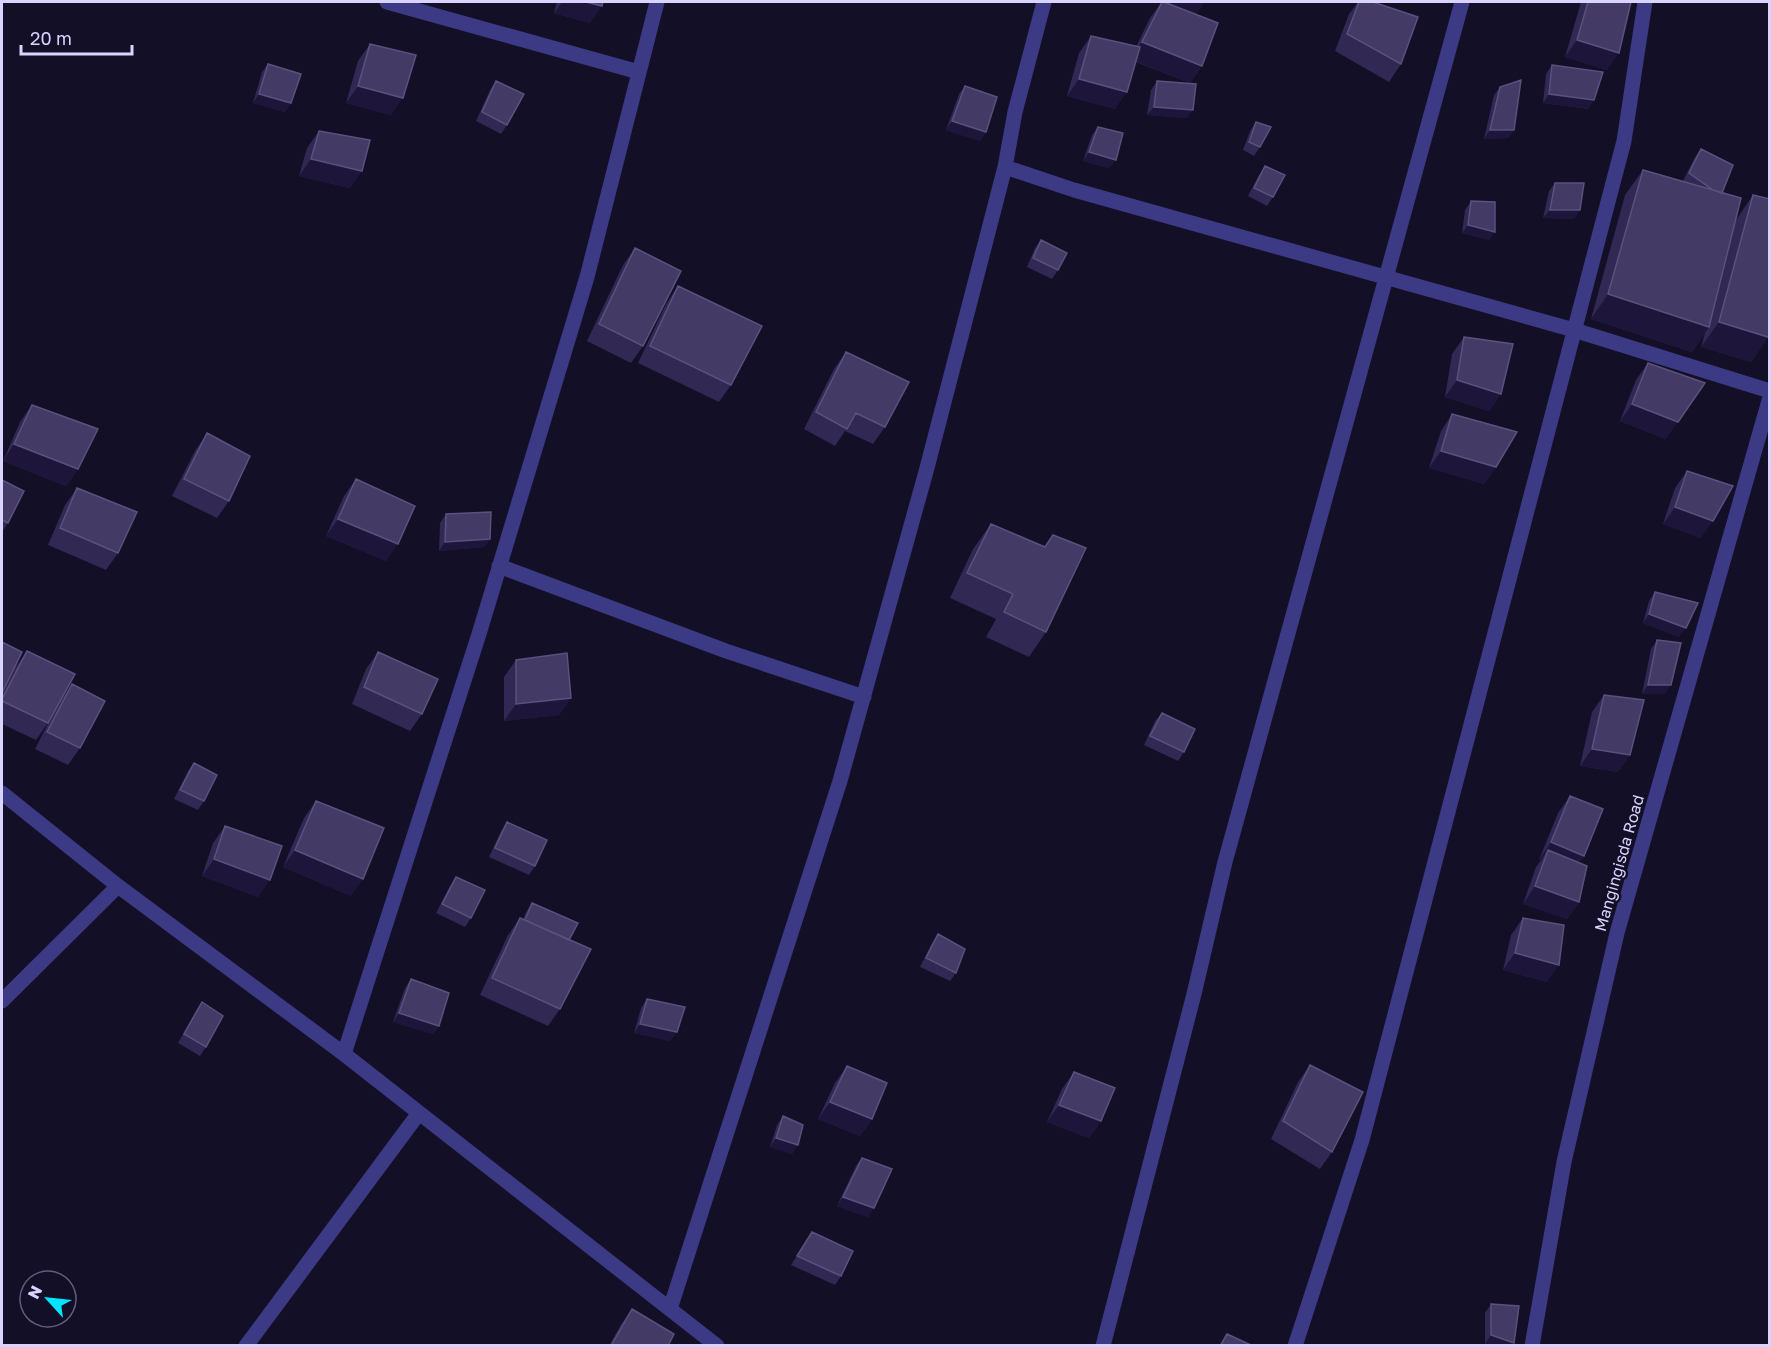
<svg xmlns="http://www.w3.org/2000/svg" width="1771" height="1347" viewBox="0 0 1771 1347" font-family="'Golos Text',sans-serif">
  <rect width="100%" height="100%" fill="#130f26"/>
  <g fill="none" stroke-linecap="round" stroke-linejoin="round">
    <path stroke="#3d3a85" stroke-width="15" d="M387,2l252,70
      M1044,2l-29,110 -10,55 69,23 500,140 196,61
      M499,566l227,85 138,46
      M2,793l116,93 226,168 373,292
      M2,1001l116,-115
      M344,1054l135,-420 108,-357 70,-275
      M670,1309l170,-528 87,-313 78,-301
      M246,1346l173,-233
      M1103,1346l91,-352 31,-132 237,-860
      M1295,1346l67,-206 262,-999 21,-139"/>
    <path stroke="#3d3a85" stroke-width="15" d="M1532,1346l32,-184 53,-229 153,-536"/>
  </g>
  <path fill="#312854" d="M557,2h46l-13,21 -36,-10z
    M1156,2h48l-8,12 -7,-2 13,54 -12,17 -54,-21 -21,47 -48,-13 12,-43 12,-17 45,11 14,-29 11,-15z
    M1358,2h15l28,62 -12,18 -54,-31 14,-37z
    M1581,2h50l-24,68 -42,-13z
    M370,44l21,71 -45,-12 12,-42z
    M268,64l23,39 -6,9 -32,-9 9,-31z
    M1552,65l42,35 -6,9 -45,-6 3,-29z
    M496,81l11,44 -6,9 -25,-13 14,-31z
    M1157,81l30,37 -40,-3 4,-25z
    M965,86l21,46 -6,9 -34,-11 13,-36z
    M1500,87l14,43 -6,8 -24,1 10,-44z
    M1256,122l4,25 -6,9 -11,-6 7,-19z
    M1098,127l11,41 -26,-7 9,-26z
    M319,131l31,57 -51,-12 8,-28z
    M1701,149l35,71 17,-25 15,142 -17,25 -50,-15 4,-14 -13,19 -101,-33 34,-124 18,-25 40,11 12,-24z
    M1265,166l8,31 -6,9 -19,-10 11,-21z
    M1555,183l25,27 -6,9 -31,-1 6,-27z
    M1471,201l18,39 -27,-7 3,-23z
    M1041,240l17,30 -6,9 -25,-12 8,-19z
    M635,248l8,98 -12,17 -44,-22 36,-76z
    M678,286l53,99 -12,17 -81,-39 28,-59z
    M1464,337l37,57 -12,17 -44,-14 7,-43z
    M846,352l39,75 -12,17 -28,-13 -10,15 -31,-17 30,-60z
    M1648,363l18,76 -46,-18 16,-41z
    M32,405l46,64 -12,17 -63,-25 17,-39z
    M1452,414l44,53 -12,17 -55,-16 12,-37z
    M207,433l22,68 -12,17 -45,-22 23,-45z
    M1687,471l14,67 -38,-14 12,-36z
    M356,479l30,82 -60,-25 18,-40z
    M2,480l6,43 -6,9z
    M77,488l41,65 -12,17 -58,-25 17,-40z
    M446,514l44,25 -6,8 -45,4 1,-28z
    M991,524l55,108 -17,25 -43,-20 10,-18 -46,-21 23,-49z
    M1655,592l24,45 -36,-14 6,-22z
    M1657,640l8,54h-23l9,-45z
    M27,651l33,50 12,-17 8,64 -12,17 -33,-16 24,-47 -11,21 -12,17 -34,-16v-30l13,-26z
    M378,652l44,62 -12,17 -58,-27 14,-35z
    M516,660l55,38 -12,17 -55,6v-44z
    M1604,695l26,60 -12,17 -38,-6 12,-54z
    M1162,713l22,39 -6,9 -34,-16 11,-24z
    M194,763l10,38 -6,9 -24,-11 14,-28z
    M1570,796l14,60 -5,7v39l-12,17 -44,-15 13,-37 5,-7h-2l19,-47z
    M316,801l35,95 -68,-29 21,-49z
    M507,822l28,44 -6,9 -40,-18 12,-26z
    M225,826l33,71 -56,-21 11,-33z
    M456,877l15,41 -6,9 -29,-14 14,-27z
    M532,903l37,37 -9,69 -12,17 -68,-31 28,-60 12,-17 3,1 3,-7z
    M1523,918l24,64 -44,-12 8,-35z
    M938,934l18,39 -6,8 -30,-14 12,-24z
    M411,979l28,47 -6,8 -40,-12 12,-34z
    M647,999l23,42 -36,-8 7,-25z
    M202,1002l4,45 -6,9 -22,-13 18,-32z
    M1310,1065l22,87 -12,17 -49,-30 27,-57z
    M847,1066l25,53 -12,17 -42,-17 17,-36z
    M1074,1072l27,49 -12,17 -42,-16 15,-33z
    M783,1116l15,29 -6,9 -22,-7 7,-22z
    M862,1158l6,59 -31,-11 19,-40z
    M812,1232l29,44 -6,9 -44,-20z
    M1491,1304l21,42h-21l-6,-2v-31z
    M632,1309l36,37h-59l11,-20z"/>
  <path fill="#1d163a" d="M562,2h24l16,4 -12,17 -36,-10z
    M1156,2h48l-8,12z
    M1577,40l42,13 -12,17 -42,-13z
    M1142,42l60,24 -12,17 -60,-24z
    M1079,79l48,13 -12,17 -48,-13z
    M358,86l45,12 -12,17 -45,-12z
    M259,94l32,9 -6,9 -32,-9z
    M1549,94l45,6 -6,9 -45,-6z
    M1154,107l39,3 -6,8 -40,-3z
    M952,121l34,11 -6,9 -34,-11z
    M1490,130h24l-6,8 -24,1z
    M1089,152l27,8 -7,8 -26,-7z
    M311,159l51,12 -12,17 -51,-12z
    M1550,210h30l-6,9 -31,-1z
    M1468,225l27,7 -6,8 -27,-7z
    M1608,294l101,33 -17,25 -101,-33z
    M1719,322l49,15 -17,25 -50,-15z
    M1457,380l44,14 -12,17 -44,-14z
    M1632,404l46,18 -12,17 -46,-18z
    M14,444l64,25 -12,17 -63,-25z
    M1441,451l55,16 -12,17 -55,-16z
    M1675,507l38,14 -12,17 -38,-14z
    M338,519l60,25 -12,17 -60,-25z
    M490,539l-6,8 -45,4 6,-9z
    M1649,614l37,14 -7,9 -36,-14z
    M1648,685h23l-6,9h-23z
    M571,698l-12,17 -55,6 12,-17z
    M1592,749l38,6 -12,17 -38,-6z
    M1551,842l33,14 -12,17 -24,-23 -7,10h-2z
    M295,850l68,29 -12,17 -68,-29z
    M214,859l56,21 -12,17 -56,-21z
    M1535,886l44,16 -12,17 -44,-15z
    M1515,953l44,12 -12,17 -44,-12z
    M399,1013l40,13 -6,8 -40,-12z
    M640,1024l37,8 -7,9 -36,-8z
    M830,1102l42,17 -12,17 -42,-17z
    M1059,1105l42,16 -12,17 -42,-16z
    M776,1138l22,7 -6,9 -22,-7z
    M843,1197l31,11 -6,9 -31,-11z
    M1491,1335l23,8 -2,3h-21l-6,-2z"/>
  <path fill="#433a66" stroke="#5a527e" stroke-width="1.5" d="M586,2h17l-1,4z
    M1162,2h2l54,21 -16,43 -60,-24z
    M1359,2h14l45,15 -17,47 -54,-30z
    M1588,2h43l-12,51 -42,-13z
    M1091,36l49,11 -13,45 -48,-13z
    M370,44l46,11 -13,43 -45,-12z
    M268,64l33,10 -10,29 -32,-9z
    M1552,65l51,7 -9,28 -45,-6z
    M1521,80l-7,50h-24l10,-43z
    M496,81l28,13 -17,31 -25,-13z
    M1157,81l39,3 -3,26 -39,-3z
    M965,86l32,11 -11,35 -34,-11z
    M1256,122l15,5 -11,20 -11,-5z
    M1098,127l25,6 -7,27 -27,-8z
    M319,131l51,9 -8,31 -51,-12z
    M1701,149l32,16 -11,28 -9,-3 -24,-17z
    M1265,166l20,9 -12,22 -19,-9z
    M1643,170l98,28 -32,129 -101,-33z
    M1555,183h29l-4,27h-30z
    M1753,195l17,4v134l-2,4 -49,-15z
    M1471,201l24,1v30l-27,-7z
    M1041,240l26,13 -9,17 -25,-12z
    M635,248l46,23 -38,75 -44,-22z
    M678,286l84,40 -31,59 -81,-39z
    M1464,337l49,7 -12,50 -44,-14z
    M846,352l63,30 -24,45 -29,-14 -9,16 -31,-17z
    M1648,363l57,20 -27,39 -46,-18z
    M32,405l66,24 -20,40 -64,-25z
    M1452,414l65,18 -21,35 -55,-16z
    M207,433l43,23 -21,45 -45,-22z
    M1687,471l46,15 -20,35 -38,-14z
    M356,479l59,27 -17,38 -60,-25z
    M2,480l22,11 -16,32 -6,-3z
    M77,488l60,24 -19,41 -58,-25z
    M491,512l-1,27 -45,3 1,-28z
    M991,524l54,23 8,-12 33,13 -40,84 -42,-20 9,-18 -46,-21z
    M1655,592l43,11 -12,25 -37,-14z
    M1657,640l24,3 -10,42h-23z
    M2,642l20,10 -20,41z
    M27,651l48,23 -27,49 -46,-22v-2z
    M378,652l60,27 -16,35 -58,-27z
    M567,653l4,45 -55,6v-44z
    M72,684l33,17 -25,47 -33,-16z
    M1604,695l40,5 -14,55 -38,-6z
    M1162,713l33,16 -11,23 -34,-16z
    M194,763l23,12 -13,26 -24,-11z
    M1570,796l33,13 -19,47 -33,-14z
    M316,801l68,27 -21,51 -68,-29z
    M507,822l40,18 -12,26 -40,-18z
    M225,826l57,20 -12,34 -56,-21z
    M1548,850l39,16 -8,36 -44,-16z
    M456,877l29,13 -14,28 -29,-14z
    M532,903l46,20 -9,17 -44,-20z
    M520,918l71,31 -31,60 -68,-31z
    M1523,918l41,7 -5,40 -44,-12z
    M938,934l27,15 -9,24 -30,-15z
    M411,979l38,14 -10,33 -40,-13z
    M647,999l38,8 -8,25 -37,-8z
    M202,1002l21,14 -17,31 -22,-13z
    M1310,1065l53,27 -31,60 -49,-31z
    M847,1066l40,17 -15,36 -42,-17z
    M1074,1072l41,16 -14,33 -42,-16z
    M783,1116l20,9 -5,20 -22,-7z
    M862,1158l30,11 -18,39 -31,-11z
    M812,1232l41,19 -12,25 -44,-20z
    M1491,1304l28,2 -5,37 -23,-8z
    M632,1309l42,25 -6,12h-57z
    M1227,1334l26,12h-33z"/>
  <g text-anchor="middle" stroke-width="5" stroke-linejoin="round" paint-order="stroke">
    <g font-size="16" fill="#d9d4ff" stroke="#130f26">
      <text transform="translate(1619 863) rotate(-74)" y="6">Mangingisda Road</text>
    </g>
  </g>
  <rect width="1771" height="1347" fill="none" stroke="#d9d4ff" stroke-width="6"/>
  <g transform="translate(48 1299) rotate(297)"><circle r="28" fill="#130f26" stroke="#625e7d" stroke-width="1.5"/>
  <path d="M0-4.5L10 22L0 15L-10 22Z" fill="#00e5ff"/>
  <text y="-9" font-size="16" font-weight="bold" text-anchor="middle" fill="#d9d4ff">N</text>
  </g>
  <path d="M21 45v9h111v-9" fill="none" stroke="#d9d4ff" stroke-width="3"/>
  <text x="30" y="45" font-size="18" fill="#d9d4ff" stroke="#130f26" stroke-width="4.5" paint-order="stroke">20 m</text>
</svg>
